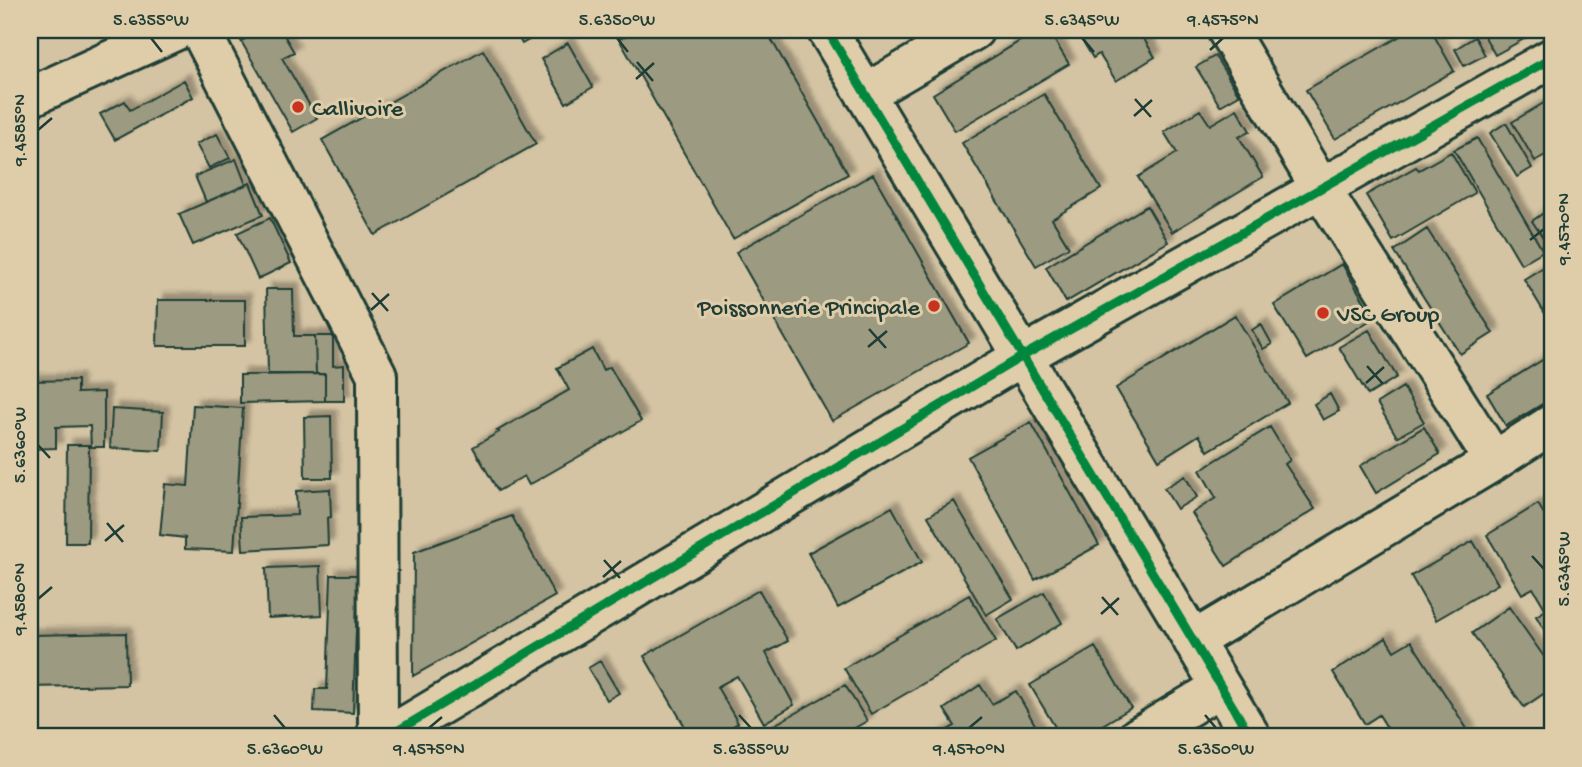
<svg xmlns="http://www.w3.org/2000/svg" width="1582" height="767" viewBox="0 0 1582 767" font-family="'Gochi Hand',sans-serif">
  <defs>
    <filter id="shadow"><feDropShadow dx="6" dy="-6" stdDeviation="2" flood-color="#0004"/></filter>
  </defs>
  <rect width="100%" height="100%" fill="#d4c4a3"/>
  <filter id="ink" filterUnits="userSpaceOnUse"><feTurbulence type="fractalNoise" baseFrequency=".0143" numOctaves="2"/><feDisplacementMap in="SourceGraphic" scale="14" xChannelSelector="R" yChannelSelector="G"/><feConvolveMatrix kernelMatrix="1 2 1 2 8 2 1 2 1" color-interpolation-filters="sRGB"/></filter>
  <g filter="url(#ink)">
    <path fill="#9c9a80" stroke="#1f3d34" stroke-width="2" filter="url(#shadow)" d="M261,30h20l13,22 -12,6 35,60 -24,14 -52,-91z
      M514,30h25l2,3 -19,11z
      M637,30h129l82,144 -115,65 -114,-200z
      M1038,30h10l21,34 -114,67 -22,-37z
      M1076,30h64l-1,1 16,26 -39,24 -17,-27 -6,4z
      M1411,30h20l23,41 -119,68 -29,-49z
      M1481,30h59l-45,25z
      M1475,37l10,18 -21,11 -9,-17z
      M568,43l25,44 -27,16 -25,-44z
      M483,50l53,94 -161,91 -53,-95z
      M1215,56l24,39 -19,11 -24,-39z
      M184,80l9,17 -78,43 -15,-26 25,-13 5,9z
      M1044,94l57,95 -49,30 17,28 -33,19 -74,-123z
      M1552,98v53l-17,10 -23,-39z
      M1237,109l13,22 -11,6 24,40 -91,55 -34,-55 39,-24 -13,-21 36,-22 10,15z
      M1506,123l26,45 -15,9 -27,-44z
      M217,134l13,24 -21,10 -13,-24z
      M1477,138l66,113 -22,13 -67,-114z
      M1451,152l24,41 -82,48 -27,-46 50,-28 3,3z
      M236,159l10,26 -40,17 -11,-26z
      M873,174l96,169 -137,78 -96,-169z
      M250,183l13,32 -70,30 -14,-31z
      M1147,206l21,36 -102,60 -20,-35z
      M1552,207v44l-20,-30z
      M270,218l21,45 -33,16 -21,-46z
      M1427,229l66,104 -33,21 -66,-103z
      M1552,262v63l-28,-46z
      M1342,264l32,54 -67,41 -33,-54z
      M266,289h27l1,47h21l1,38h-48z
      M158,300h87v46h-88z
      M1235,315l53,88 -80,48 -9,-16 -40,25 -43,-72z
      M1261,324l11,20 -9,5 -11,-19z
      M1369,330l28,47 -29,18 -29,-48z
      M315,336h18v30l11,-1v36h-19v-27h-9z
      M592,349l11,21 7,-3 31,54 -112,64 -5,-9 -26,15 -25,-44 26,-15 -2,-1 72,-41 -12,-22z
      M1552,354v44l-46,28 -19,-32z
      M325,374v27l-85,2v-28z
      M77,380v13l27,-1v55h-13l-1,-21 -34,1v21l-26,1v-68z
      M1403,387l21,35 -27,15 -20,-34z
      M1330,394l9,17 -16,9 -9,-16z
      M193,405l50,3 -9,143 -49,-2v-11l-25,-3 5,-51 23,2z
      M112,409l51,3 -2,39 -51,-3z
      M331,416l1,62h-27l-1,-61z
      M1031,422l68,123 -64,35 -67,-123z
      M1270,427l20,33 -5,4 30,45 -89,57 -34,-53 24,-15 -16,-28z
      M1424,427l16,27 -64,39 -16,-27z
      M67,445h22l-1,98h-22z
      M1185,476l12,21 -20,12 -13,-21z
      M330,489l1,28 -4,1 1,27 -85,5 -2,-33 56,-2 -1,-24z
      M954,501l59,98 -27,16 -58,-99z
      M1538,504l14,23v116l-16,-27 10,-6 -13,-22 -11,6 -35,-59z
      M892,507l30,55 -84,46 -30,-55z
      M512,516l43,80 -142,80 1,-124z
      M1473,541l25,43 -62,36 -25,-44z
      M320,566l2,49 -54,3 -2,-50z
      M331,575h27l-5,138 -39,-2 1,-22h12z
      M759,590l29,51 -22,12 28,52 -30,18 -27,-47 -20,11 21,36 -24,14h-23l-47,-81z
      M1044,592l18,31 -46,28 -19,-32z
      M969,595l27,46 -125,73 -27,-46z
      M1509,607l43,61v20l-28,19 -52,-74z
      M126,633l1,52 -97,2v-52z
      M1386,638l8,13 17,-10 58,91 -8,5h-68l-14,-22 -14,9 -32,-52z
      M1095,647l36,61 -49,29h-21l-31,-52z
      M600,661l19,32 -12,7 -19,-32z
      M845,685l22,36 -28,16h-86z
      M980,685l12,19 24,-13 26,46h-107l20,-11 -11,-17z"/>
    <g fill="none" stroke-linecap="round" stroke-linejoin="round">
      <defs>
        <path id="minor" d="M200,30l177,345 1,362
          M827,30l424,707
          M1227,30l94,159 173,272
          M865,94l109,-64
          M1193,641l301,-180 58,-37
          M387,737l636,-381 529,-298
          M1138,737l83,-50"/>
        <path id="primary" d="M30,97l147,-67"/>
      </defs>
      <use href="#minor" stroke="#1f3d34" stroke-width="44"/>
      <use href="#primary" stroke="#1f3d34" stroke-width="44"/>
      <use href="#minor" stroke="#dfcdaa" stroke-width="38"/>
      <use href="#primary" stroke="#dfcdaa" stroke-width="38"/>
      <defs>
        <path id="cycleway" d="M827,30l424,707
          M387,737l636,-381 529,-298"/>
      </defs>
      <use href="#cycleway" stroke="#dfcdaa" stroke-width="13"/>
      <use href="#cycleway" stroke="#00873e" stroke-width="9"/>
    </g>
  </g>
  <path fill="none" stroke="#1f3d34" stroke-width="2.5" d="M151,38l11,14M617,38l11,14M1082,38l12,14M1210,50l13,-12M637,62l16,19M636,79l18,-16M1135,99l16,18M1134,116l18,-16M38,130l14,-12M1530,240l14,-11M372,293l16,18M371,310l18,-16M869,329l17,19M868,347l19,-16M1367,366l16,18M1366,383l18,-16M38,445l12,13M107,523l16,19M105,541l19,-16M1532,556l12,13M604,560l16,18M603,577l18,-16M1102,597l16,18M38,599l14,-12M1101,614l18,-16M274,715l11,13M739,715l12,13M1205,715l11,13M429,728l13,-11M969,728l13,-11"/>
  <g fill="#c8321e" stroke="#dfcdaa" stroke-width="2.5">
    <circle cx="298" cy="107" r="7"/>
    <circle cx="934" cy="306" r="7"/>
    <circle cx="1323" cy="313" r="7"/>
  </g>
  <g text-anchor="middle" stroke-width="6" stroke-linejoin="round" paint-order="stroke">
    <g font-size="24" fill="#1f3d34" stroke="#dfcdaa" text-anchor="start">
      <text x="312" y="115">Callivoire</text>
      <text x="920" y="314" text-anchor="end">Poissonnerie Principale</text>
      <text x="1337" y="321">VSC Group</text>
    </g>
  </g>
  <rect width="1582" height="767" fill="none" stroke="#dfcdaa" stroke-width="77"/>
  <rect x="38" y="38" width="1506" height="690" fill="none" stroke="#1f3d34" stroke-width="2.5"/>
  <g font-size="18" text-anchor="middle" fill="#1f3d34">
    <text x="151" y="25">5.6355°W</text>
    <text x="617" y="25">5.6350°W</text>
    <text x="1082" y="25">5.6345°W</text>
    <text x="1223" y="25">9.4575°N</text>
    <text transform="translate(19 130) rotate(-90)" y="6">9.4585°N</text>
    <text transform="translate(1563 229) rotate(-90)" y="6">9.4570°N</text>
    <text transform="translate(19 445) rotate(-90)" y="6">5.6360°W</text>
    <text transform="translate(1563 569) rotate(-90)" y="6">5.6345°W</text>
    <text transform="translate(19 599) rotate(-90)" y="6">9.4580°N</text>
    <text x="285" y="754">5.6360°W</text>
    <text x="429" y="754">9.4575°N</text>
    <text x="751" y="754">5.6355°W</text>
    <text x="969" y="754">9.4570°N</text>
    <text x="1216" y="754">5.6350°W</text>
  </g>
</svg>
